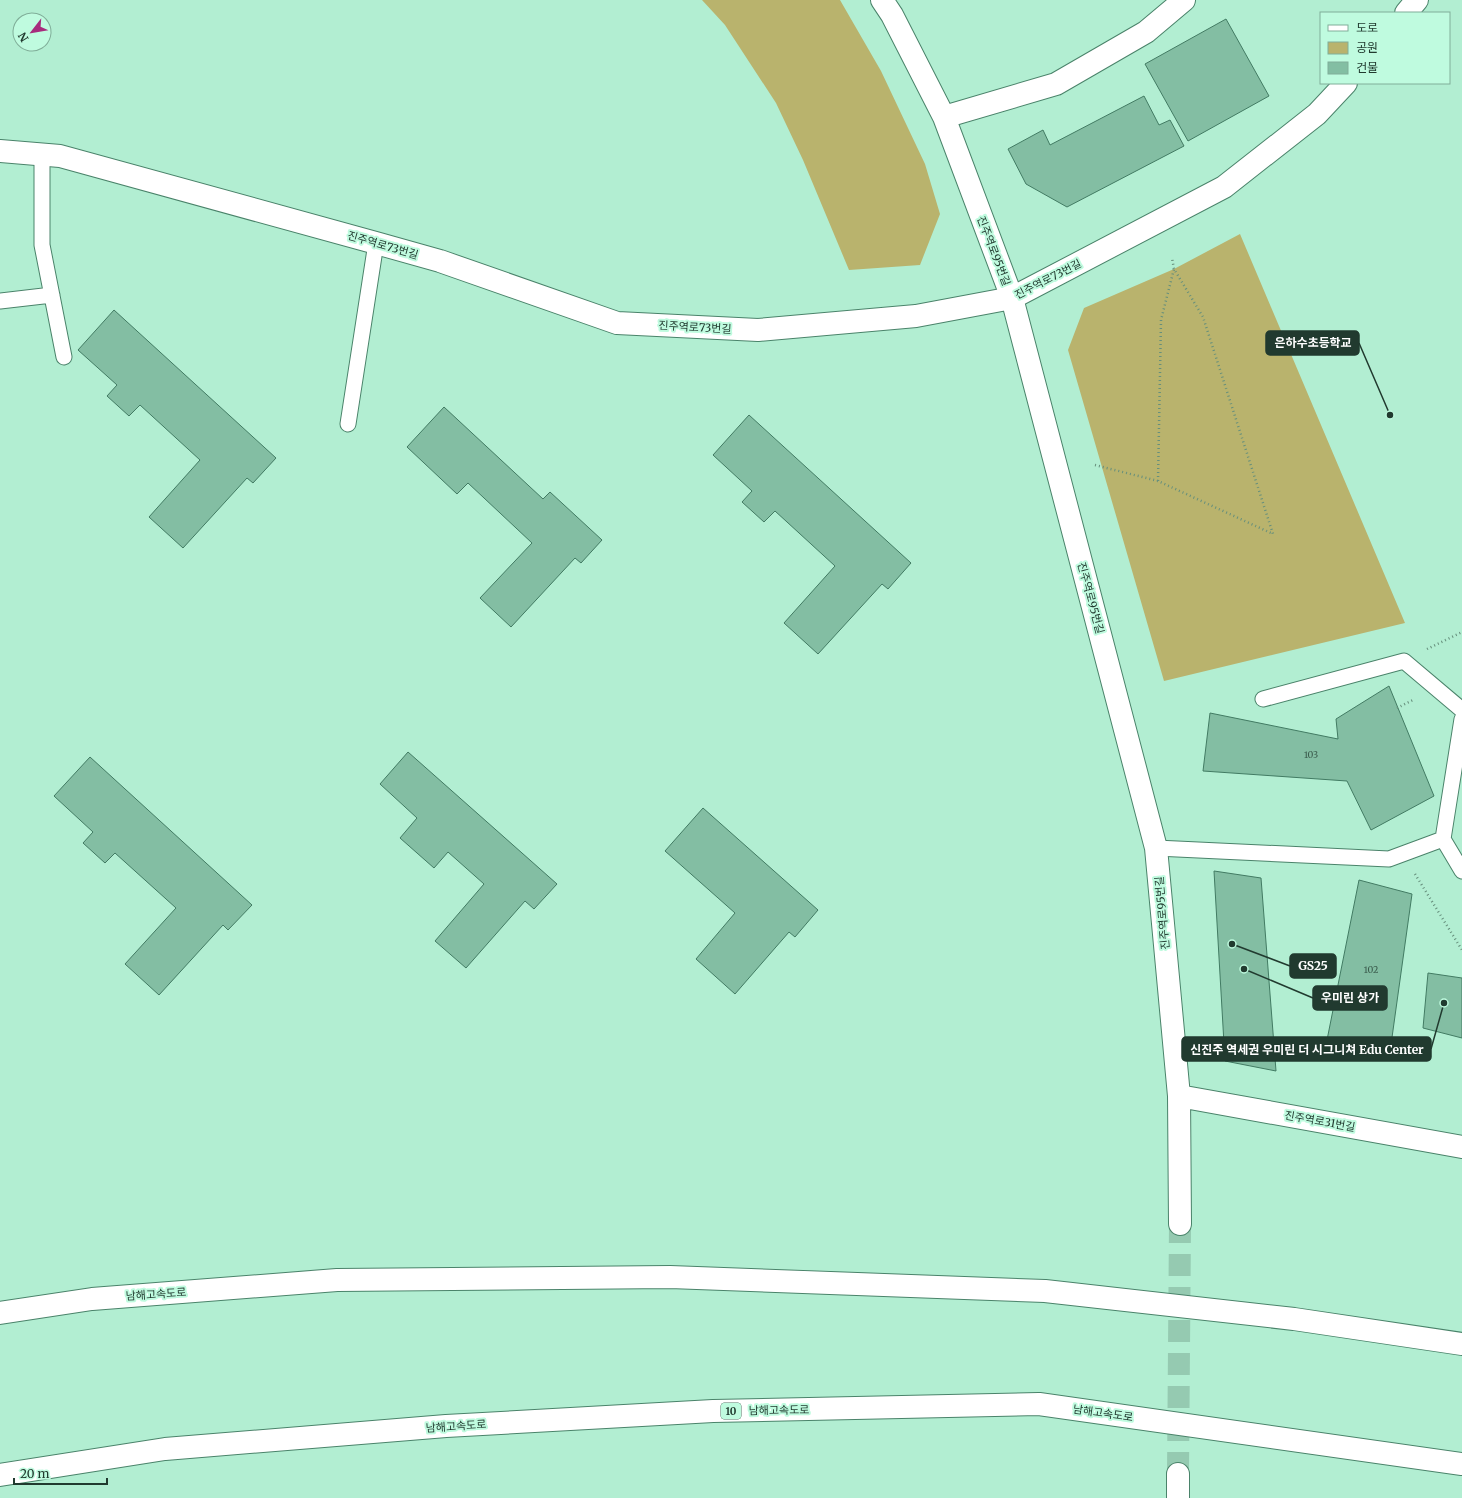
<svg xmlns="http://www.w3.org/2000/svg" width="1462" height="1498" viewBox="0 0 1462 1498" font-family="Merriweather,'Noto Sans KR',serif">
  <rect width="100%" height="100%" fill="#b2eed2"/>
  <path fill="#b9b36d" d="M702,0h138l41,71 44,93 15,50 -20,51 -71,5 -46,-110 -27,-57 -51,-78z
    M1240,234l165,389 -241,58 -96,-331 16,-42 90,-39z"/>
  <path fill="#83bea3" stroke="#427b63" d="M1226,19l43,77 -81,45 -43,-77z
    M1144,96l15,29 11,-5 14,26 -117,61 -41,-23 -18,-35 35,-19 7,15z
    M114,310l162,148 -23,25 -6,-5 -64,70 -34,-31 51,-57 -60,-55 -11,11 -22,-20 10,-11 -39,-35z
    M444,407l99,92 7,-7 52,48 -21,23 -6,-5 -64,69 -31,-29 52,-55 -64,-60 -11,11 -50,-47z
    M749,415l162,148 -23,26 -6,-5 -64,70 -34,-31 51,-57 -60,-55 -11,11 -22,-20 10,-11 -39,-36z
    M1389,686l45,110 -63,34 -24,-49 -144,-10 7,-58 128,26 -2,-20z
    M408,752l149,132 -23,25 -9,-8 -59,67 -31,-27 49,-57 -36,-32 -14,16 -34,-30 17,-20 -37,-34z
    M90,757l162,148 -24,25 -5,-5 -64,70 -34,-31 51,-56 -61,-55 -10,10 -22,-20 10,-11 -39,-36z
    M703,808l115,102 -23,27 -6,-5 -54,62 -39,-35 39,-46 -70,-62z
    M1214,871l47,7 15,193 -51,-10z
    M1359,880l53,14 -23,165 -63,-14z
    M1428,973l34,5v60l-39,-10z"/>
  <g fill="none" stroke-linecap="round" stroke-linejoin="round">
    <path stroke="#95cab1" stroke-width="22" stroke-dasharray="22 11" stroke-linecap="butt" d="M1178,1474l2,-250"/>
    <defs>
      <path id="lane" d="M42,155v90l22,112
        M0,301l52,-6
        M348,424l28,-181
        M1263,699l141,-38 58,49
        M1443,839l19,-120
        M1156,848l233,11 54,-20 19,32"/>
      <path id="street" d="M882,0l10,15 52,102 68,181 144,550 23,248 1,128
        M944,117l112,-33 90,-52 38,-32
        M1179,1096l283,51
        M1178,1474v24"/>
      <path id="secondary" d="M1406,13l11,-13
        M0,151l60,5 316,87 64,18 177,62 141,7 158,-14 96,-18 212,-111 93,-73 29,-31"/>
      <path id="highway" d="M0,1313l92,-14 245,-19 333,-3 375,14 249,28 168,25
        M0,1475l165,-26 281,-23 267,-15 326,-7 423,60"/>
    </defs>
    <use href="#lane" stroke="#4a836a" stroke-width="17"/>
    <use href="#street" stroke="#4a836a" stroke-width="24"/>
    <use href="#secondary" stroke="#4a836a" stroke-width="24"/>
    <use href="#highway" stroke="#4a836a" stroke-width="24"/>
    <path stroke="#668f7c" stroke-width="2.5" stroke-dasharray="1 3" stroke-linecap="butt" d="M1095,465l63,16 115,53 -70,-217 -29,-48 -2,-11
      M1158,481l3,-161 13,-51
      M1427,649l35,-17
      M1397,708l16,-8
      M1415,874l47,76"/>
    <use href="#lane" stroke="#fff" stroke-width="15"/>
    <use href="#street" stroke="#fff" stroke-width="22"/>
    <use href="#secondary" stroke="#fff" stroke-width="22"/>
    <use href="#highway" stroke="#fff" stroke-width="22"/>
  </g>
  <g text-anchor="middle" stroke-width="4" stroke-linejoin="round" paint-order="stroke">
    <g font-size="9" fill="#3a5b4c">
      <text x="1311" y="758">103</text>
      <text x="1371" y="973">102</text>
    </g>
    <rect fill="#bffbdf" stroke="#507464" stroke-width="1" x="721" y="1403" width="20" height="16" rx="3"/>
    <g font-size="10" font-weight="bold" fill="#213a2f">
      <text x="731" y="1415">10</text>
    </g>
    <g font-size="11" fill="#213a2f" stroke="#bffbdf">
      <text transform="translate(383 245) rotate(16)" y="4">진주역로73번길</text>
      <text transform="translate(994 251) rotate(69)" y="4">진주역로95번길</text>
      <text transform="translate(1048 279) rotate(-27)" y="4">진주역로73번길</text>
      <text transform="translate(695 327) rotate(3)" y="4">진주역로73번길</text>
      <text transform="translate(1091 598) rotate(75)" y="4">진주역로95번길</text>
      <text transform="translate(1162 913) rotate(-95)" y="4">진주역로95번길</text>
      <text transform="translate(1320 1121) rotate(10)" y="4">진주역로31번길</text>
      <text transform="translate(156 1294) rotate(-4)" y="4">남해고속도로</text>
      <text transform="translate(779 1410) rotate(-1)" y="4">남해고속도로</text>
      <text transform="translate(1103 1413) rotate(8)" y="4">남해고속도로</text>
      <text transform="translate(456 1426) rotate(-4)" y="4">남해고속도로</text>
    </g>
  </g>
  <path fill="none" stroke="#213a2f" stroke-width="1.5" d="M1390 415L1359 343M1232 944L1290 966M1244 969L1313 998M1444 1003L1431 1049"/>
  <g fill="#213a2f" stroke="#bffbdf" stroke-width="1.5">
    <circle cx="1390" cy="415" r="4"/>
    <circle cx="1232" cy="944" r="4"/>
    <circle cx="1244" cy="969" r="4"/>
    <circle cx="1444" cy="1003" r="4"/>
  </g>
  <g fill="#213a2f" stroke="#213a2f" stroke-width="1.5">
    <rect x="1266" y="331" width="93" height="24" rx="4"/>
    <rect x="1290" y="954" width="46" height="24" rx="4"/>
    <rect x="1313" y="986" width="74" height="24" rx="4"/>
    <rect x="1182" y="1037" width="249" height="24" rx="4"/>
  </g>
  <g font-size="12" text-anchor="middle" font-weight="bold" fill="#fff">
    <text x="1313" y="347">은하수초등학교</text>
    <text x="1313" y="970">GS25</text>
    <text x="1350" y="1002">우미린 상가</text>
    <text x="1307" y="1054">신진주 역세권 우미린 더 시그니쳐 Edu Center</text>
  </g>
  <rect x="1320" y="12" width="130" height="72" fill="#bffbdf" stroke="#80ae99"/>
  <rect x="1328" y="25" width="20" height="6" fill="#ffffff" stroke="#80ae99"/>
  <text x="1356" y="32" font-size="12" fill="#213a2f">도로</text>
  <rect x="1328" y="42" width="20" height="12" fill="#b9b36d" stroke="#80ae99"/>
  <text x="1356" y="52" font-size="12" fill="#213a2f">공원</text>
  <rect x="1328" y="62" width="20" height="12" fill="#83bea3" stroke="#80ae99"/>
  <text x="1356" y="72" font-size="12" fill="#213a2f">건물</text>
  <g transform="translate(32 32) rotate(239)"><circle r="19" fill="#bffbdf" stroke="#80ae99"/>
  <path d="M0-3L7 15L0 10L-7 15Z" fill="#a72b7d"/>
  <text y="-6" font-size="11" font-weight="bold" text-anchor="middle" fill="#213a2f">N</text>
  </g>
  <path d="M14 1478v6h93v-6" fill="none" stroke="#213a2f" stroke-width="2"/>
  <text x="20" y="1478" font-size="12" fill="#213a2f" stroke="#bffbdf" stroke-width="3" paint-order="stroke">20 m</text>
</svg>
